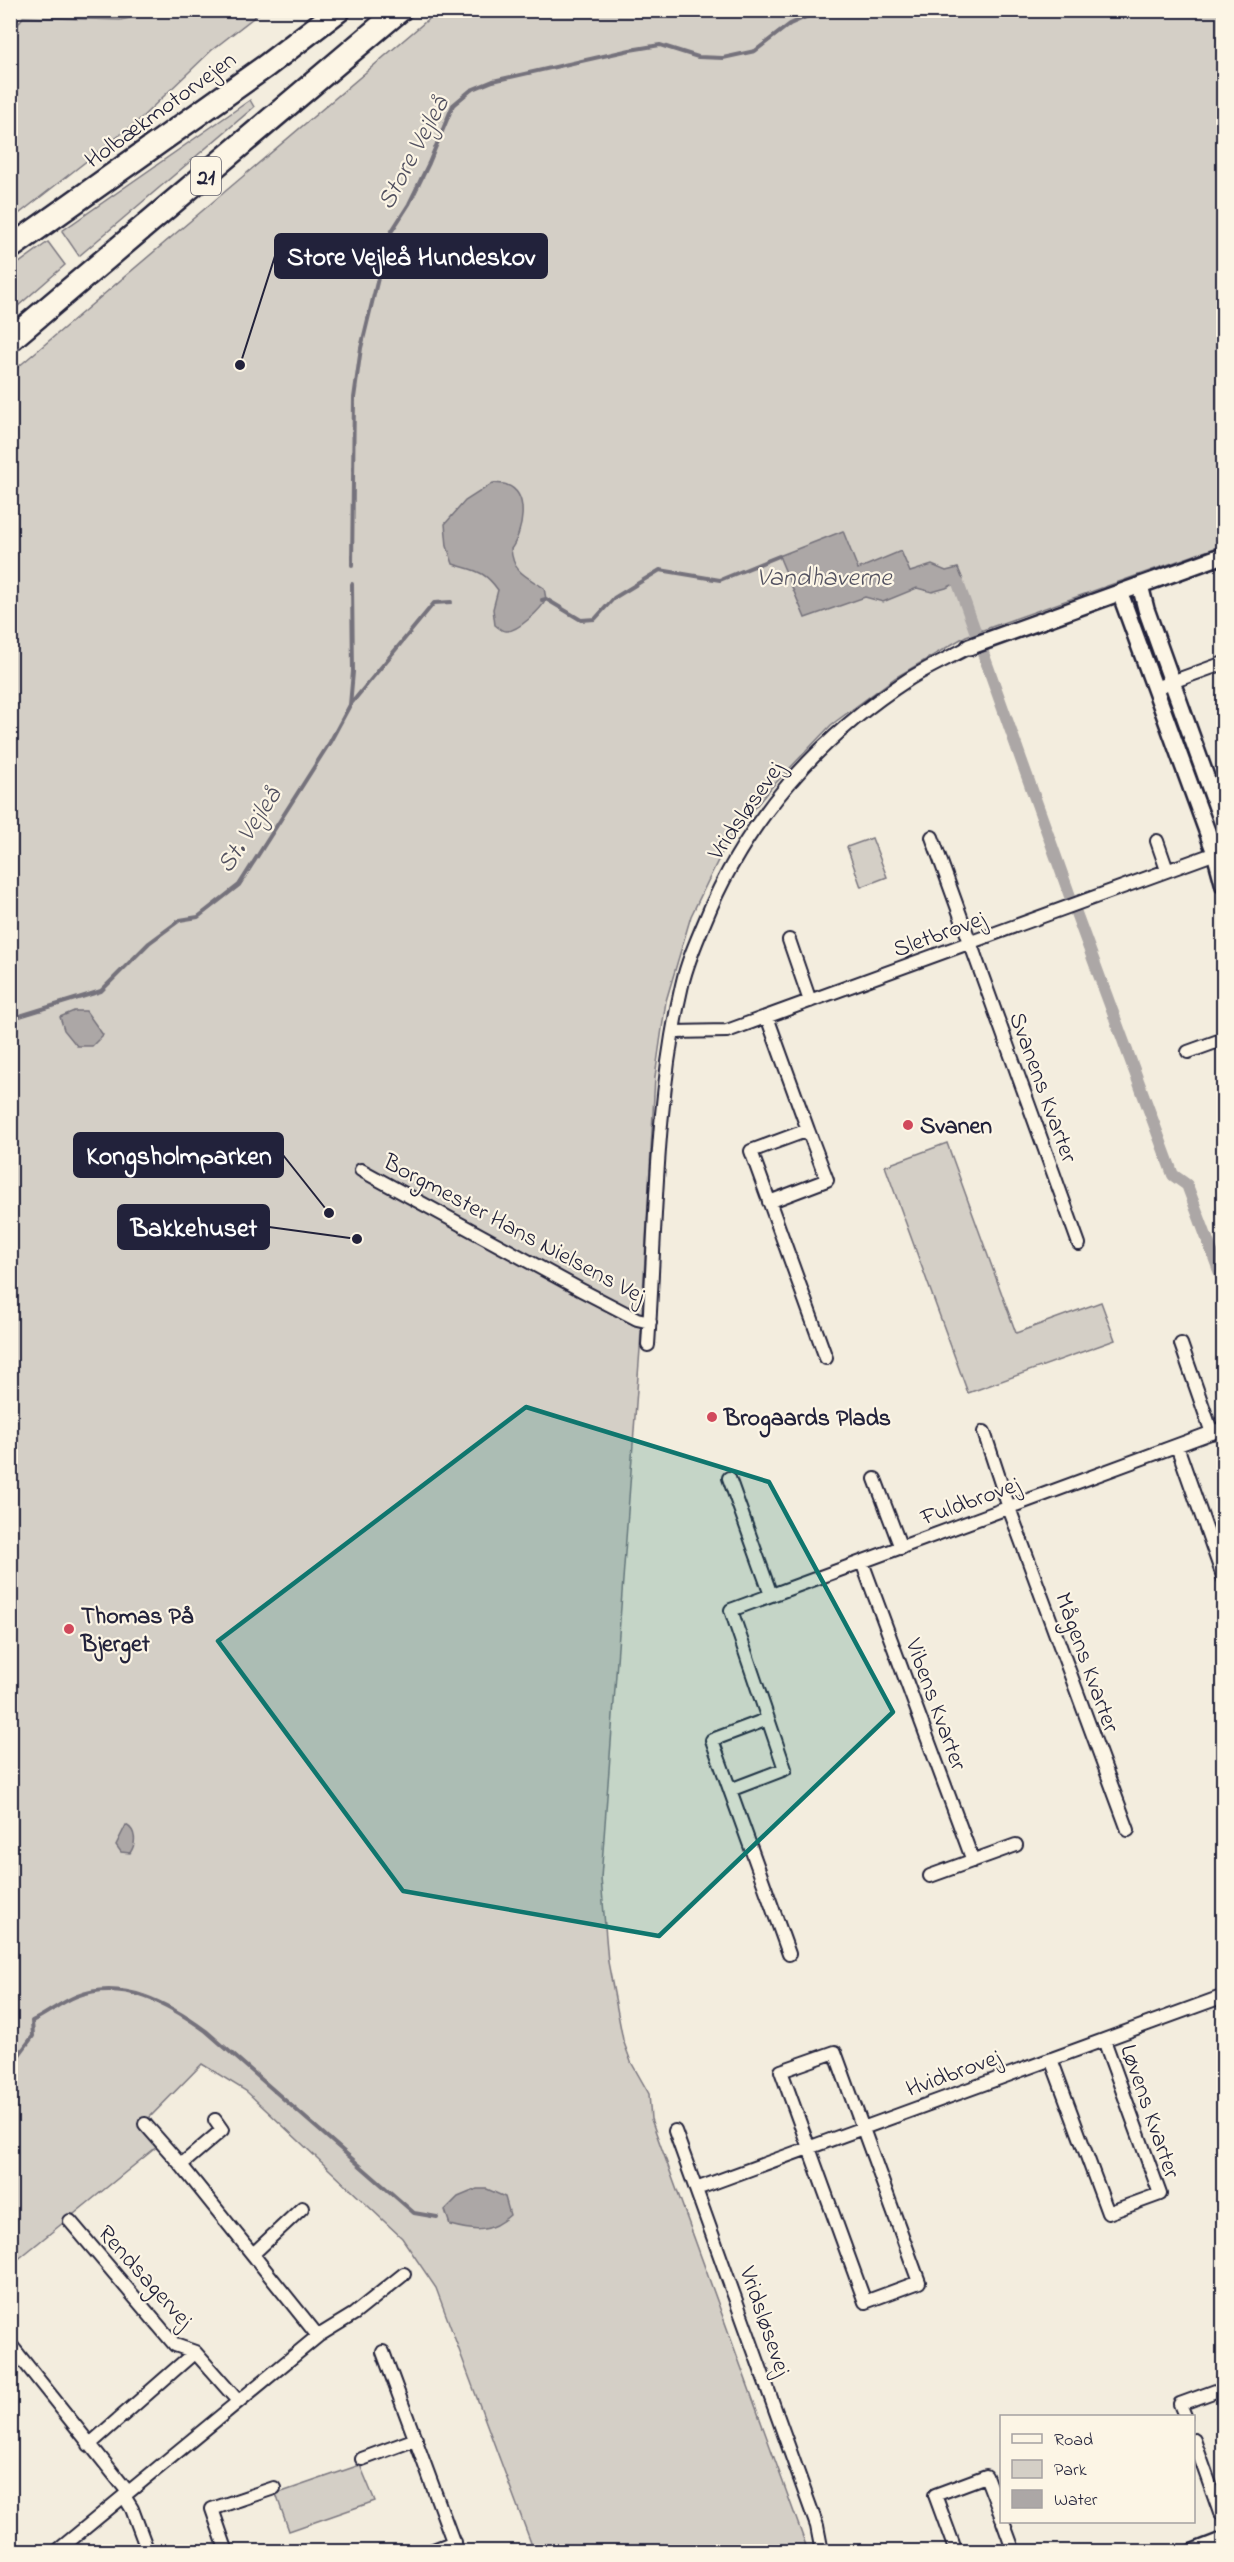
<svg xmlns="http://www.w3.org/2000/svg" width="1234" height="2562" viewBox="0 0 1234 2562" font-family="'Indie Flower',sans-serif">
  <rect width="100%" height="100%" fill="#f3edde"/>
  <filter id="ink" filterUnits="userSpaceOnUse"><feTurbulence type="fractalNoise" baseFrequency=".0167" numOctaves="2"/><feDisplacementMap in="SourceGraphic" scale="12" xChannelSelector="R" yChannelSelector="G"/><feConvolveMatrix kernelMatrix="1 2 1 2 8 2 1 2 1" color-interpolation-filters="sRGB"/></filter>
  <g filter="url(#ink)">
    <path fill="#d4cfc6" stroke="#7b7880" stroke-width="1.5" d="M165,11h97l-50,39 -73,70 -128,100v-186l12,-17 97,3z
      M438,11h785v534l-257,91 -71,42 -64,47 -60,63 -43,52 -37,76 -25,85 -11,76 -15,272 -39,529 7,84 15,78 8,22 18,32 2,25 157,432h-274l-98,-263 -34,-50 -156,-147 -44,-27 -52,53 9,28 -148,120v-1892z
      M250,100l4,7 -175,149 -17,-25z
      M48,242l17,23 -54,47v-43z
      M872,838l15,39 -26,10 -14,-40z
      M947,1143l69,190 85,-31 14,38 -147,53 -83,-227z
      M360,2465l15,36 -86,30 -13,-37z"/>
    <path fill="#aca7a6" stroke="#75727b" stroke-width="1.5" d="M493,483c4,1 10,0 14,2 24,9 15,49 4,64 2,24 15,27 33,39l2,11c-4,10 -28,32 -39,32 -5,1 -8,-3 -12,-6l-2,-16 5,-19c-14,-20 -23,-19 -45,-26l-6,-18 -2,-22 20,-23z
      M843,531l15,38 43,-18 9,21 22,-7 14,6 12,-3 5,12 -17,8 -14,4 -15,-4 -34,14 -18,-5 -60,21 -26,-62z
      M74,1011h12l17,24 -11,11h-15l-13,-16 -4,-13z
      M126,1825c11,6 10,19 4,28l-9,-1 -5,-7z
      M477,2189h10l18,8 5,18c-20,18 -34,17 -60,10l-5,-15 13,-13z"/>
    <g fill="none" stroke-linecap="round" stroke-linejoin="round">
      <path stroke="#75727b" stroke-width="4" d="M352,565l2,-167 7,-50 27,-111 21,-33 20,-41 24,-58 18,-15 22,-9 137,-31 30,-5 38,12 25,1 32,-7 35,-27 32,-14
        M542,600l4,-1 35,21 14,-1 19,-21 46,-28 60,10 59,-24
        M350,705l84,-102 17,-1
        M10,1019l91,-28 48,-48 31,-23 18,-3 41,-32 91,-143 20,-37 3,-33 -1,-88
        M10,2067l23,-31 -1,-15c15,-7 29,-19 45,-25 46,-18 92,8 129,35l208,182 23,4"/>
      <path stroke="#aca7a6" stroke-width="12" d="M958,583l118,330 97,262 14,10 37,99"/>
      <defs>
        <path id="minor" d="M1155,688l69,-25
          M932,837l147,407
          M1157,841l10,29
          M789,940l21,61
          M767,1017l41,113 -57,21 75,207
          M673,1032l54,-1 497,-181
          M1188,1052l36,-13
          M361,1170l220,120 56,29 13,3
          M769,1202l58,-22 -19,-50
          M1181,1344l31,89
          M648,1345c8,-119 7,-243 34,-360 5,-22 14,-43 23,-64 41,-101 113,-183 204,-242 19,-12 40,-21 60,-32
          M984,1432l25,76 119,322
          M1177,1446l47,133
          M729,1478l42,117
          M875,1479l26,69
          M862,1562l111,299
          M730,1790l-18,-50 56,-21
          M930,1876l86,-31
          M789,1954l-59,-164 55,-21 -54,-159 493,-182
          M835,2052l84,230 -54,20 -84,-231z
          M1051,2059l57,154 52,-19 -56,-154
          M145,2124l36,41 137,171 36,-22 50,-40
          M675,2131l142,395 5,26
          M181,2165l41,-35 -7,-10
          M696,2189l528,-193
          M70,2221l105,124 20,7 43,49
          M253,2254l49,-46
          M10,2344l118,148
          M383,2352l74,200
          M1185,2416l-5,-12 44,-16
          M1194,2440l26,73 4,-2
          M89,2445l106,-93
          M362,2459l54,-20
          M124,2496l8,13 16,43
          M1003,2522l11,30
          M56,2552l262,-216
          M227,2552l-15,-43 62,-21
          M428,2552l26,-10
          M956,2552l-21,-57 51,-19 16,42"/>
        <path id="tertiary" d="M1140,585l6,24 78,218
          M1120,593l95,260 9,33
          M969,647l255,-92
          M1193,2552l31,-12"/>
        <path id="motorway" d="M10,248l256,-182 73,-56
          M10,340l390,-330"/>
      </defs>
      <use href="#minor" stroke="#22223b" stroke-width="16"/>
      <use href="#tertiary" stroke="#22223b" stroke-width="20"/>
      <use href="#motorway" stroke="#22223b" stroke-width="27"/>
      <use href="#minor" stroke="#fcf5e5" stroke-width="12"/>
      <use href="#tertiary" stroke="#fcf5e5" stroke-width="15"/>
      <use href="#motorway" stroke="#fcf5e5" stroke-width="22"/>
    </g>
  </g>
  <path fill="#0f766e" fill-opacity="0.2" stroke="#0f766e" stroke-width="4.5" stroke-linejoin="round" d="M526,1407l243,75 124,230 -234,224 -256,-45 -185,-250z"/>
  <g fill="#d1495b" stroke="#fcf5e5" stroke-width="2">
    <circle cx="908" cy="1125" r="6"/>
    <circle cx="712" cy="1417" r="6"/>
    <circle cx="69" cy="1629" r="6"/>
  </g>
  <g text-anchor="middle" stroke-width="4.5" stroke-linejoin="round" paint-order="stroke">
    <rect fill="#fcf5e5" stroke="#63616e" stroke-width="1.5" x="191" y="157" width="30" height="38" rx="4.5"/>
    <g font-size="22" font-weight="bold" fill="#22223b">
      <text x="206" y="184">21</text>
    </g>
    <g font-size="24" fill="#22223b" stroke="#fcf5e5">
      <text transform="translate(160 109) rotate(-36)" y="8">Holbækmotorvejen</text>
      <text transform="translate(745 810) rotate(-55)" y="8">Vridsløsevej</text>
      <text transform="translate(939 933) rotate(-20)" y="8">Sletbrovej</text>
      <text transform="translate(1044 1087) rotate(70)" y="8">Svanens Kvarter</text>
      <text transform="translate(515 1228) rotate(28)" y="8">Borgmester Hans Nielsens Vej</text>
      <text transform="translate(970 1500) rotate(-20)" y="8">Fuldbrovej</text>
      <text transform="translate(1088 1662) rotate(70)" y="8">Mågens Kvarter</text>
      <text transform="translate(937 1704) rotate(70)" y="8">Vibens Kvarter</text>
      <text transform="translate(953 2072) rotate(-20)" y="8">Hvidbrovej</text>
      <text transform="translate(1151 2111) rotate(71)" y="8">Løvens Kvarter</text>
      <text transform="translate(146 2276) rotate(48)" y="8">Rendsagervej</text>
      <text transform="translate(766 2321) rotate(71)" y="8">Vridsløsevej</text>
    </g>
    <g font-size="24" font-weight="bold" fill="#22223b" stroke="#fcf5e5" text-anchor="start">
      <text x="920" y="1133">Svanen</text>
      <text x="724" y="1425">Brogaards Plads</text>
      <text x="81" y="1623">Thomas På<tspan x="81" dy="28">Bjerget</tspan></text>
    </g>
    <g font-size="26" font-style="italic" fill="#525160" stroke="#fcf5e5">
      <text transform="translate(412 152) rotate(-62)" y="9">Store Vejleå</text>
      <text x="824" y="585">Vandhaverne</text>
      <text transform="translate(248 829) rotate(-57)" y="9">St. Vejleå</text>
    </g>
  </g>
  <path fill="none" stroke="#22223b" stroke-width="2" d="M240 365L275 256M329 1213L283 1155M357 1239L269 1227"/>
  <g fill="#22223b" stroke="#fcf5e5" stroke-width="2">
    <circle cx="240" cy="365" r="6"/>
    <circle cx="329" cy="1213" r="6"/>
    <circle cx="357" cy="1239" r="6"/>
  </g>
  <g fill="#22223b" stroke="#22223b" stroke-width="2">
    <rect x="275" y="234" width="272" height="44" rx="6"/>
    <rect x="74" y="1133" width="209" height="44" rx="6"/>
    <rect x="118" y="1205" width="151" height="44" rx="6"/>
  </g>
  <g font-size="26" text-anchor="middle" font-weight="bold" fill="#fff">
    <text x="411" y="265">Store Vejleå Hundeskov</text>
    <text x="179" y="1164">Kongsholmparken</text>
    <text x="194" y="1236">Bakkehuset</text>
  </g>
  <rect width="1234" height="2562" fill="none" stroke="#fcf5e5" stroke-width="36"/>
  <rect x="18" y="18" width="1198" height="2526" fill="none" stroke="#22223b" stroke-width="2" filter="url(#ink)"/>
  <rect x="1000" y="2415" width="195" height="108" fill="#fcf5e5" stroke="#a5a1a1" stroke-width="1.5"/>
  <rect x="1012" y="2434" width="30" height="9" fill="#fcf5e5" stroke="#a5a1a1" stroke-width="1.5"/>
  <text x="1054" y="2445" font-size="18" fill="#22223b">Road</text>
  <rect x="1012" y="2460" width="30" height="18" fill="#d4cfc6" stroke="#a5a1a1" stroke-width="1.5"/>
  <text x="1054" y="2475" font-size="18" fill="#22223b">Park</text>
  <rect x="1012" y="2490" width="30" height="18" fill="#aca7a6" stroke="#a5a1a1" stroke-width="1.5"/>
  <text x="1054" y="2505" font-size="18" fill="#22223b">Water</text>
</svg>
